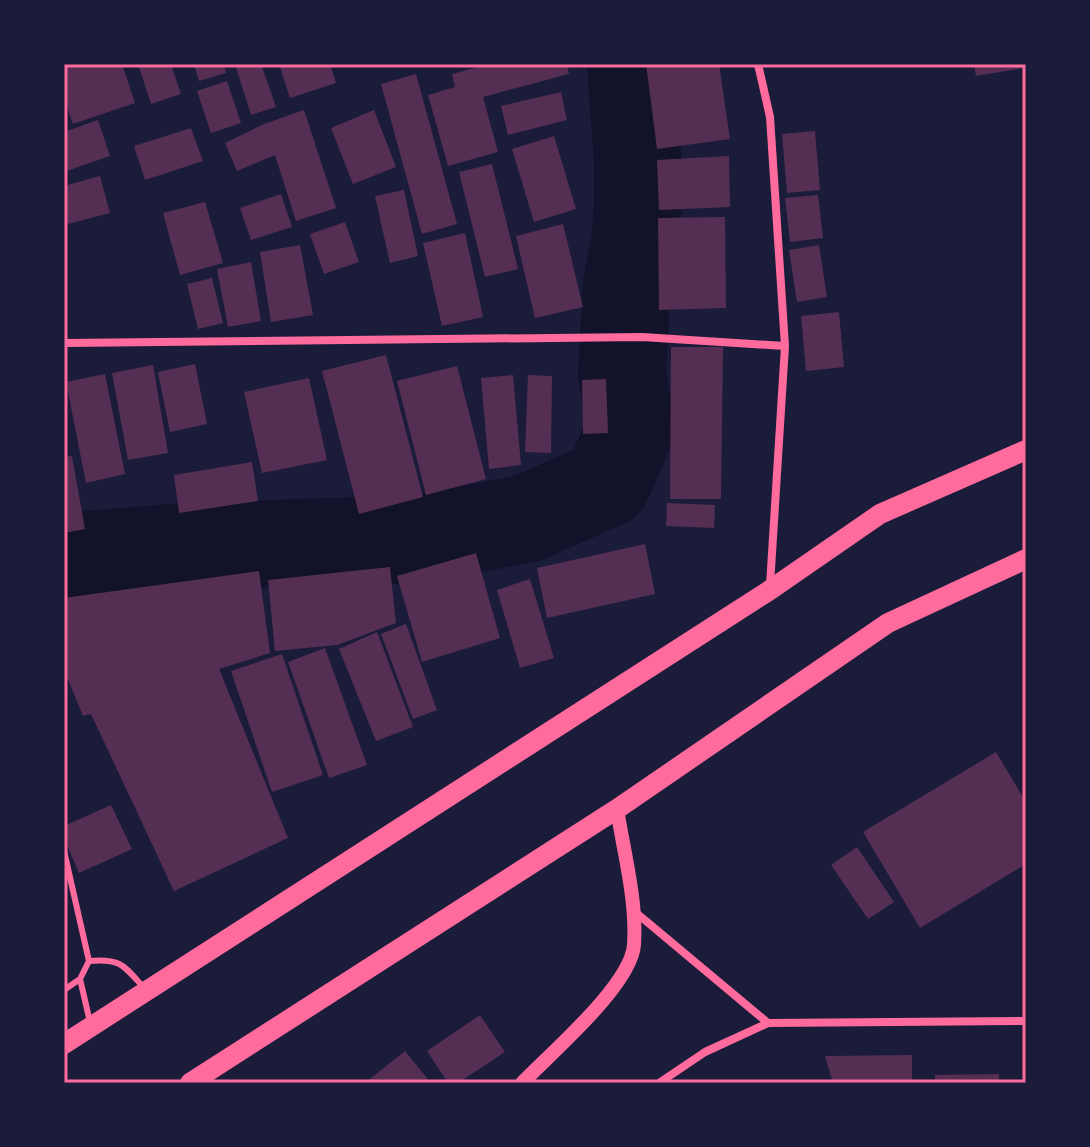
<svg xmlns="http://www.w3.org/2000/svg" width="1090" height="1147" viewBox="0 0 1090 1147" font-family="'Source Sans 3',sans-serif">
  <rect width="100%" height="100%" fill="#1b1b3a"/>
  <g fill="none" stroke-linecap="round" stroke-linejoin="round">
    <path stroke="#12122b" stroke-width="88" d="M64,557l119,-10 239,-8 106,-21 79,-35 24,-55 -9,-55 5,-90 8,-38 3,-38v-46l-7,-97"/>
  </g>
  <path fill="#542f53" d="M64,64h58l13,39 -62,21 -9,-26z
    M138,64h33l10,30 -30,10z
    M194,64h30l2,9 -27,8z
    M235,64h26l15,43 -25,8z
    M279,64h51l6,19 -46,15z
    M489,64h78l2,10 -86,23 15,55 -50,14 -20,-71 27,-8 -3,-13z
    M646,64h73l11,75 -73,10z
    M974,64h49l1,4 -48,8z
    M416,74l41,150 -35,10 -41,-150z
    M227,81l14,42 -30,10 -14,-42z
    M561,92l6,28 -59,15 -7,-29z
    M304,110l32,98 -40,13 -21,-66 -38,16 -12,-28 39,-19z
    M374,110l22,57 -43,17 -22,-56z
    M98,120l12,36 -46,16v-40z
    M191,128l12,33 -58,19 -11,-34z
    M815,131l5,59 -33,3 -5,-59z
    M554,136l22,73 -42,13 -22,-73z
    M729,156l1,51 -71,3 -2,-50z
    M492,164l26,105 -33,8 -26,-105z
    M100,176l10,37 -46,12v-39z
    M404,190l14,66 -28,7 -15,-67z
    M281,194l11,33 -41,13 -11,-32z
    M818,195l5,43 -33,4 -5,-44z
    M205,202l18,61 -43,12 -17,-62z
    M725,217l1,91 -67,2 -1,-92z
    M345,222l14,40 -35,12 -14,-40z
    M563,224l20,83 -48,11 -19,-82z
    M465,233l18,84 -41,9 -19,-83z
    M300,245l13,70 -42,7 -11,-70z
    M819,245l8,52 -30,5 -8,-52z
    M251,262l10,59 -33,6 -11,-58z
    M212,278l11,45 -25,6 -11,-45z
    M839,312l5,55 -38,4 -5,-55z
    M671,347h52l-2,152h-51z
    M386,355l37,142 -64,17 -37,-143z
    M195,364l12,60 -37,8 -12,-60z
    M153,365l15,88 -40,7 -16,-87z
    M457,366l29,113 -60,16 -29,-114z
    M105,374l20,100 -39,9 -20,-101z
    M513,375l8,90 -32,4 -8,-91z
    M528,375l24,1 -1,77 -26,-1z
    M309,378l18,82 -65,13 -18,-81z
    M606,379l2,54 -25,1 -1,-54z
    M72,456l13,73 -21,4v-76z
    M252,462l6,39 -79,12 -5,-38z
    M667,503l48,2 -1,23 -48,-2z
    M645,544l10,50 -108,24 -10,-50z
    M476,553l24,85 -78,24 -25,-86z
    M390,567l6,56 -59,22 -62,6 -7,-71z
    M259,571l11,82 -51,16 69,169 -114,53 -83,-177 -8,2 -19,-46v-72z
    M530,579l24,79 -34,10 -23,-78z
    M406,624l31,86 -24,9 -32,-85z
    M377,632l36,95 -37,14 -37,-92z
    M325,648l42,117 -38,13 -41,-116z
    M282,654l41,121 -51,17 -41,-121z
    M996,752l30,50v62l-106,64 -57,-96z
    M111,805l21,44 -53,24 -15,-35v-12z
    M857,847l37,55 -26,17 -37,-54z
    M480,1015l25,37 -47,31h-10l-21,-32z
    M405,1051l26,32h-66z
    M912,1055v28h-79l-8,-27z
    M999,1074v9h-64v-8z"/>
  <g fill="none" stroke-linecap="round" stroke-linejoin="round">
    <path stroke="#ff6b9d" stroke-width="6" d="M64,851l25,110 -9,18 -16,11
      M89,961c33,-3 35,5 56,28
      M80,979l10,43"/>
    <path stroke="#ff6b9d" stroke-width="8" d="M758,64l12,53 15,229 -15,239
      M64,343l578,-6 143,9
      M634,911l134,112
      M659,1083l46,-31 63,-29 258,-2"/>
    <path stroke="#ff6b9d" stroke-width="14" d="M522,1083c29,-30 109,-98 112,-138 3,-44 -10,-92 -17,-136"/>
    <path stroke="#ff6b9d" stroke-width="20" d="M64,1044l706,-454 110,-76 146,-64
      M190,1083l427,-274 271,-186 138,-64"/>
  </g>
  <rect width="1090" height="1147" fill="none" stroke="#1b1b3a" stroke-width="132"/>
  <rect x="66" y="66" width="958" height="1015" fill="none" stroke="#ff6b9d" stroke-width="3"/>
</svg>
